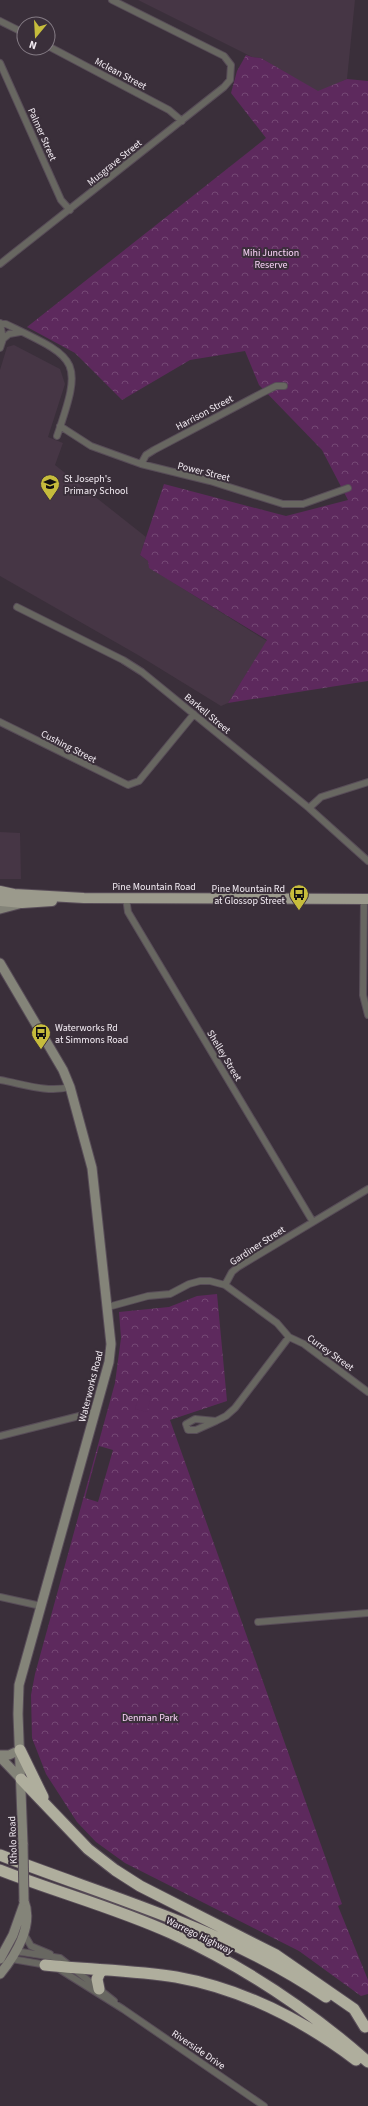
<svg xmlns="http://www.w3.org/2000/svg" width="368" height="2106" viewBox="0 0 368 2106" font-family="'Source Sans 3',sans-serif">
  <defs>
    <pattern id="forest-crowns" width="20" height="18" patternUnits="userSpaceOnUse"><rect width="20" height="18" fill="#5d295d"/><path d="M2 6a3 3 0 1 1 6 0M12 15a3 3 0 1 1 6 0" fill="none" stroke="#754875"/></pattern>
  </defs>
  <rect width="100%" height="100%" fill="#3a2f3a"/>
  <path fill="#463645" d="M138,0h217l-8,79 -29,13 -57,-34 -9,-1z
    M14,345l46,24 5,15 -17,53 15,6 -8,22 91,72 -6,18 8,6 2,7 117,73 -39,62 -7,3 -83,-51 -138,-79v-206l7,-23z
    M0,832l20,1 1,46h-21z"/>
  <path fill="url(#forest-crowns)" fill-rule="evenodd" d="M246,55l6,2 9,1 57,33 29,-12 21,2v600l-140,22 39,-63 -118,-72 -1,-7 -8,-6 24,-71 122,32 62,-16 -26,-50 -63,-65 -14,-34 -55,9 -68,40 -47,-47 -48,-26 239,-189 -35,-45 6,-22z
    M217,1294l10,107 -57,19 172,484 -4,2 30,74v14l-7,2 -62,-45 -174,-88 -29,-21 -19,-20 -31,-48 -14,-36 -1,-43 4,-21 80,-291 6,-45 -2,-26 50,-5 28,-11zM99,1446l14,4 -15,52 -13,-4z"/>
  <path fill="#5d295d" d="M140,1393l11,3 -4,16 -12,-3z"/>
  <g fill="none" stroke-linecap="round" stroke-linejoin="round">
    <defs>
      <path id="street" d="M0,21l24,12
        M48,46l121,64 13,11
        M0,63l61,137 9,10
        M0,264l224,-177 6,-7 1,-15 -7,-9 -112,-56
        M0,323l3,16 -3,9
        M0,324h6c72,35 78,34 51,112
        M3,339l6,-5 11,-2
        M60,426l31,20 50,18 69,17 73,23h20l45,-16
        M141,464l5,-9 8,-5 106,-56 16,-8h8
        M17,607l106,53 19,12 167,136 59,53
        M0,722l128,63 11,-4 55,-67
        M309,808l12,-11 47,-15
        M126,898l2,14 185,310
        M364,899l-1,96 5,20
        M0,1080c23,4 47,13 70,7
        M225,1285l52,38 12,14 15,7 64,48
        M108,1307l40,-11 22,-2 19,-10 11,-3h10l15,4 7,-13 6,-5 130,-78
        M195,1419l21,2 -20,9h-8l-2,-6z
        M216,1421l10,-5 9,-8 54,-71
        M0,1436l95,-24
        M0,1597l41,9
        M258,1622l110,-9
        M24,1934l7,12 19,8
        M15,1951l45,7 54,43
        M12,1959l35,6
        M59,1969l64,40 141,97"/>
      <path id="secondary" d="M0,909l19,-5
        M0,963l63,107 7,17 22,81 19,176 -2,18 -90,323 -1,29 5,130
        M0,1755h9l11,-5
        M0,1757l21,22
        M0,1959l13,-24 11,-31
        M0,1974c15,-18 34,-48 24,-73"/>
      <path id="primary" d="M0,891l14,3 70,4 284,1
        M0,901l22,2 30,-2"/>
      <path id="highway" d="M20,1750l23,47
        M21,1779l67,70 27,21 25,16 136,69 78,54 11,18
        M0,1855c111,43 227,74 326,142
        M0,1870c56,22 116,38 171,63 72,33 137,76 197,129
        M45,1965c44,5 88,5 131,12 67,12 127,43 180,83
        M99,1989l-2,-10 3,-7 4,-2"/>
    </defs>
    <use href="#street" stroke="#584d58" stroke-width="8"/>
    <use href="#secondary" stroke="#584d58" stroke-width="11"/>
    <use href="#primary" stroke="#584d58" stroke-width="12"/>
    <use href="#highway" stroke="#584d58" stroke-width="13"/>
    <use href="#street" stroke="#686761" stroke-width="6"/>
    <use href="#secondary" stroke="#848479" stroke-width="9"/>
    <use href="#primary" stroke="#9b9a8c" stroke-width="10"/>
    <use href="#highway" stroke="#afae9d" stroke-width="11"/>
    <defs>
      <path id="secondary-bridge" d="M23,1844l1,57"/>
    </defs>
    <use href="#secondary-bridge" stroke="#584d58" stroke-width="11" stroke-linecap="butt"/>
    <use href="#secondary-bridge" stroke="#848479" stroke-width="9"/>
  </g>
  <defs>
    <symbol id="school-pin" viewBox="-11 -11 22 30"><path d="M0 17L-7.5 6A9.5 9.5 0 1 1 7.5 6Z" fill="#c6bc3c" stroke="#3a2f3a"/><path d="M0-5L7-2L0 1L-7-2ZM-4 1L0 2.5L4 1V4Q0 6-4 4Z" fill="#111"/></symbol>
    <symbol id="bus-pin" viewBox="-11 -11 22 30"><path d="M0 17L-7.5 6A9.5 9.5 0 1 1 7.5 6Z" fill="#c6bc3c" stroke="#3a2f3a"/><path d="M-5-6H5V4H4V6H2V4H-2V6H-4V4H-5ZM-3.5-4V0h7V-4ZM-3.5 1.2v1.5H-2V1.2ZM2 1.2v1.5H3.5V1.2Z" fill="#111"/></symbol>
  </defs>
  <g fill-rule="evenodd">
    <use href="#school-pin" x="39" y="473" width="22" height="30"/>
    <use href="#bus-pin" x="288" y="883" width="22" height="30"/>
    <use href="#bus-pin" x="30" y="1022" width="22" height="30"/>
  </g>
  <g text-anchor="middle" stroke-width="4" stroke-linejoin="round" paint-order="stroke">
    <g font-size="10" fill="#f4edf4" stroke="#3a2f3a">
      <text transform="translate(121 73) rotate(28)" y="4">Mclean Street</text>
      <text transform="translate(43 134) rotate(66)" y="4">Palmer Street</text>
      <text transform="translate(114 162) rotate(-39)" y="4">Musgrave Street</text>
      <text transform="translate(204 412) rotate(-28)" y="4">Harrison Street</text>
      <text transform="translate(204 471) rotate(14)" y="4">Power Street</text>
      <text transform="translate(208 713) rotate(40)" y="4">Barkell Street</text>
      <text transform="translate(69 746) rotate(27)" y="4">Cushing Street</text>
      <text x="154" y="890">Pine Mountain Road</text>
      <text transform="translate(225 1055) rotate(59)" y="4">Shelley Street</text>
      <text transform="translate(257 1245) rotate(-33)" y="4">Gardiner Street</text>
      <text transform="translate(331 1352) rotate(36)" y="4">Currey Street</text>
      <text transform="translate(90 1386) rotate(-76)" y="4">Waterworks Road</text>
      <text transform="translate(12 1840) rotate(-92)" y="4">Kholo Road</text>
      <text transform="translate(200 1935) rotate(26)" y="4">Warrego Highway</text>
      <text transform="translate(199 2049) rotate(34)" y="4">Riverside Drive</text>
    </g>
    <g font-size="10" fill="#fcd6fa" stroke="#3a2f3a">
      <text x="271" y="256">Mihi Junction<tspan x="271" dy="12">Reserve</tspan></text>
      <text x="150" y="1721">Denman Park</text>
    </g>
    <g font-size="10" fill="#f4edf4" stroke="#3a2f3a" text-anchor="start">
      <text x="64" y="482">St Joseph's<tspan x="64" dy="12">Primary School</tspan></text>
      <text x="285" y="892" text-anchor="end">Pine Mountain Rd<tspan x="285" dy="12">at Glossop Street</tspan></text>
      <text x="55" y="1031">Waterworks Rd<tspan x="55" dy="12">at Simmons Road</tspan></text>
    </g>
  </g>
  <g transform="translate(36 36) rotate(198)"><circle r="19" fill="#3a2f3a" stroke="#847b84"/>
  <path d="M0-3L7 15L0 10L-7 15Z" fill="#c6bc3c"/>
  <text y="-6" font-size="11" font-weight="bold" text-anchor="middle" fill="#f4edf4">N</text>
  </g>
</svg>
